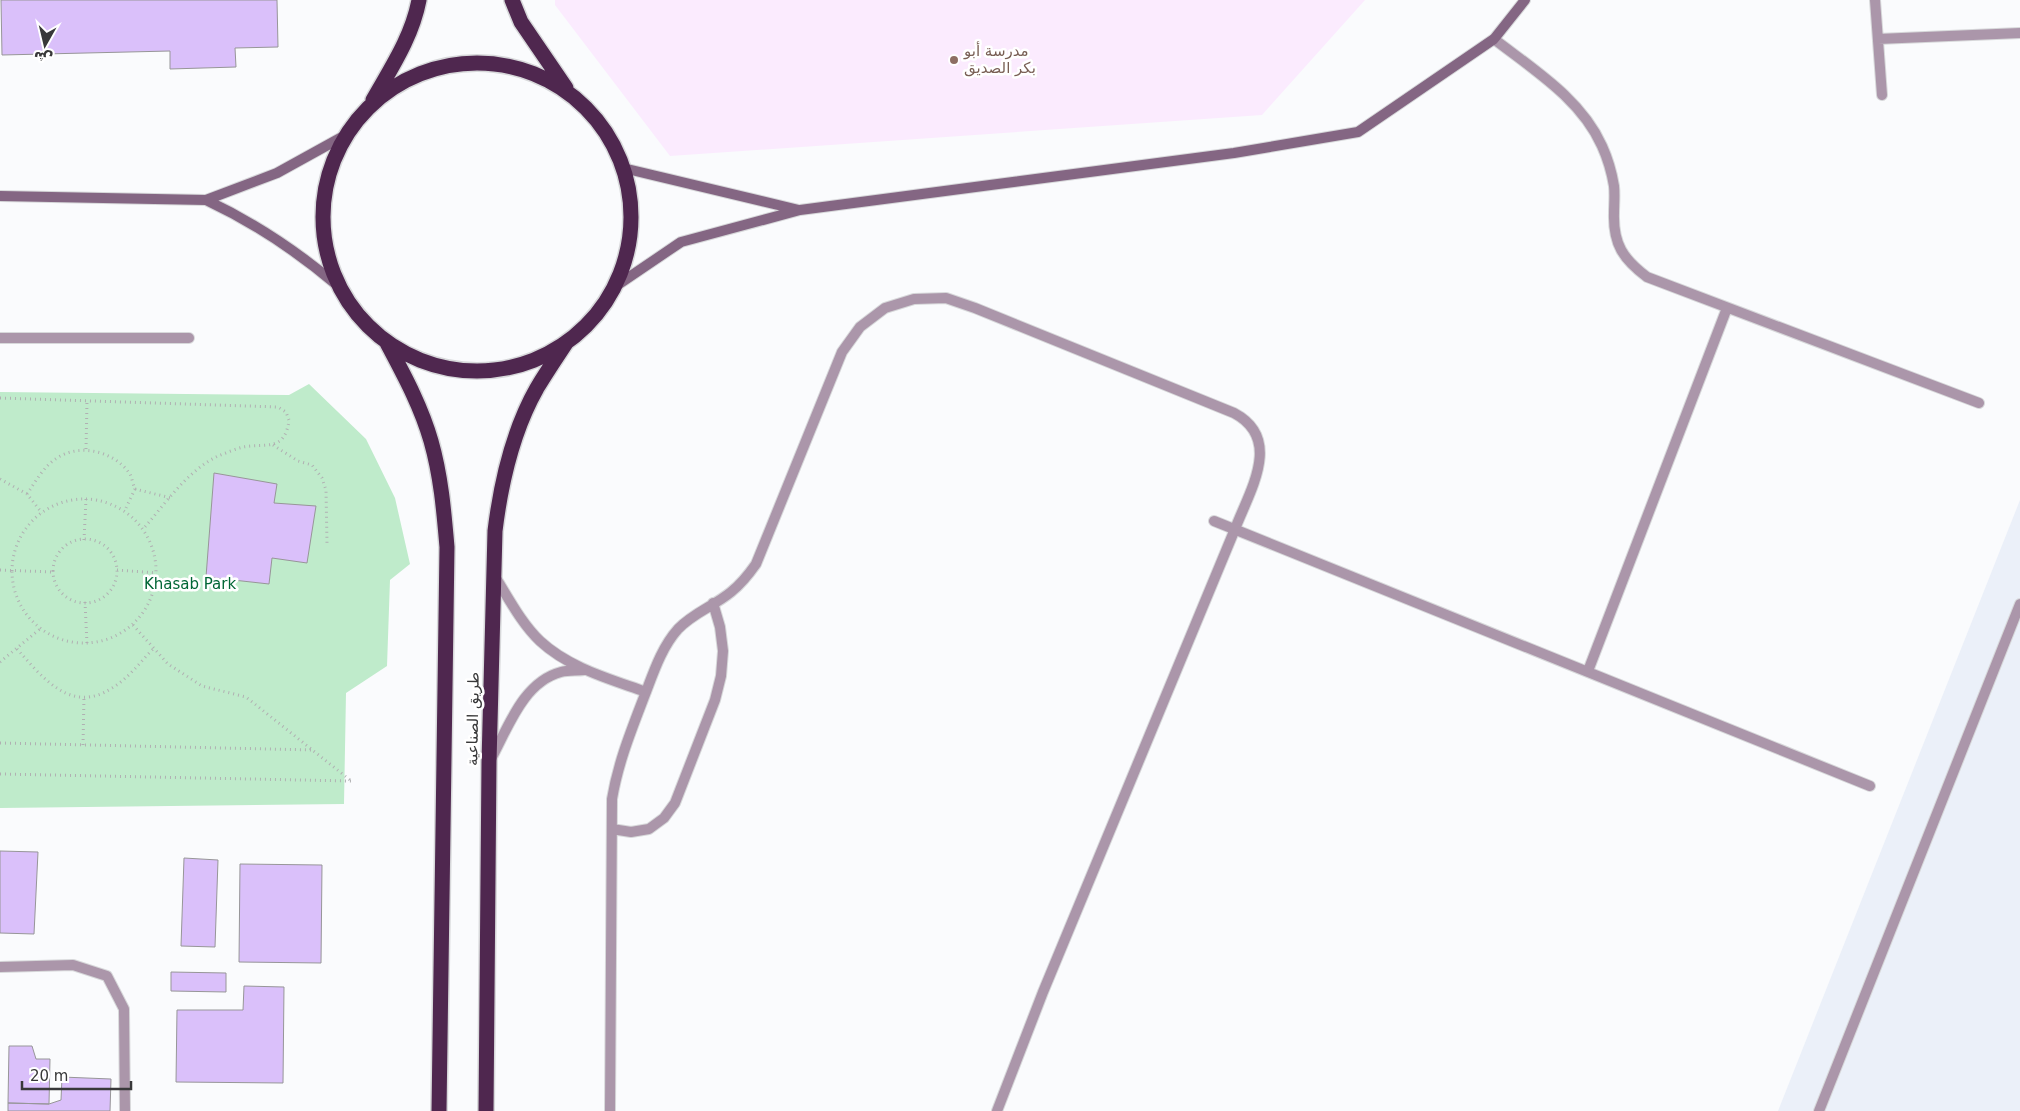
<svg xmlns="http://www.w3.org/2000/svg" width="2020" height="1111" viewBox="0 0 2020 1111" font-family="'DejaVu Sans',Cairo,sans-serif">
  <rect width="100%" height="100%" fill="#fafbfd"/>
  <path fill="#ebf0f9" d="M2020,500v611h-242z"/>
  <path fill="#fbebfe" d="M555,0h810l-103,115 -592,41 -115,-151z"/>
  <path fill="#bfebcb" d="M309,384l57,55 29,59 15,66 -20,16 -3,86 -41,27 -2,111 -344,4v-416l289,3z"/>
  <path fill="#dac0fa" stroke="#979698" d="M1,0h276l1,47 -43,1 1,19 -66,2v-18l-168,4z
    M214,473l63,11 -3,19 42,3 -9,57 -35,-5 -3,26 -63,-7z
    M0,851l38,1 -4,82 -34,-1z
    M184,858l34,2 -3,87 -34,-1z
    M240,864l82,1 -1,98 -82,-1z
    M171,972l55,1v19l-55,-1z
    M244,986l40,1 -1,96 -107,-1 1,-72h66z
    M9,1046h23l4,13h14l-1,45 -41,-1z
    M62,1077l49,2 -1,32h-102v-8l41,1 12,-4z"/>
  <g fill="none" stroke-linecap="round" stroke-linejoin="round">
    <defs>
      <path id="lane" d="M1875,0l7,95
        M1494,39c40,31 87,60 108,107 5,11 10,28 12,40 1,9 0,19 0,27 -1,31 9,46 33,64l332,126
        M1878,39l142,-6
        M0,338h189
        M1214,521l656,265
        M494,575c14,22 27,48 46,66 29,27 70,38 106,51
        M1588,671l139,-363
        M491,759c17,-31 32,-77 70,-87 7,-2 16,-1 23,-2
        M612,829l19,3 18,-3 15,-11 11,-15 40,-103 6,-24 2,-25 -3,-24 -7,-24
        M610,1111l2,-312c6,-36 19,-68 32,-102 9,-23 17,-49 34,-68 15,-16 36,-23 53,-37 10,-8 18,-18 25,-28l86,-212 18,-25 25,-19 29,-9 32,-1 29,10 259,105c49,26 16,77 1,116l-192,463 -46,119
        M1819,1111l201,-507"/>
      <path id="street" d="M0,967l73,-2 34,11 17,33 1,102"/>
      <path id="secondary" d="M623,168l176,42
        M0,196l206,4 71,-27 67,-37
        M206,200c49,23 91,51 132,86
        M616,286l65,-44 119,-32 434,-57 124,-21 136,-93 31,-39"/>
      <path id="highway" d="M512,0l9,22 45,66
        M323 217a154 154 0 1 1 308 0a154 154 0 1 1-308 0Z
        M373,100c18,-32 39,-63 46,-100
        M387,343c17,32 34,63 44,98 10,35 13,71 16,106l-8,564
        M486,1111l3,-349 6,-231c6,-49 17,-99 42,-143 9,-15 19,-30 29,-45"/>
    </defs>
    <use href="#lane" stroke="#d7d8da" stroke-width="12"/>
    <use href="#street" stroke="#d7d8da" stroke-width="12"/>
    <use href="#secondary" stroke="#d7d8da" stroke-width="12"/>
    <use href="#highway" stroke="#d7d8da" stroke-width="18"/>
    <path stroke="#b0b0b2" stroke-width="3" stroke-dasharray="1 4" stroke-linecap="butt" d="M0,398l278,9 8,5 3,8c-4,32 -23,23 -46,27 -8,2 -17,6 -25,9 -30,14 -53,48 -74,72
      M273,445l25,16 14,4 10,13 4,12 1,54
      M86,449l1,-48
      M0,479l27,15 15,19
      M135,489l36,9
      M27,494c9,-13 17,-28 30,-36 23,-15 57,-7 73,16 2,4 3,11 5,15l-10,21
      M12 571a72 72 0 1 1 144 0a72 72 0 1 1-144 0Z
      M53 571a32 32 0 1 1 64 0a32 32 0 1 1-64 0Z
      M84,540l2,-41
      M0,570l53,2
      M117,570l40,3
      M85,602l2,42
      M133,625l35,39 34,22 44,11 104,83
      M17,649c25,28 54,66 95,39 16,-9 29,-27 42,-40
      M0,662l40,-33
      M0,743l313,7
      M83,745l1,-49
      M0,774l351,7"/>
    <use href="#lane" stroke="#ab96aa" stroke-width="10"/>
    <use href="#street" stroke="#ab96aa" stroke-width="10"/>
    <use href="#secondary" stroke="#846683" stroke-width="10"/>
    <use href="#highway" stroke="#4f274f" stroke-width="15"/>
  </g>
  <circle fill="#8d6e63" stroke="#fff" stroke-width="2" cx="954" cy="60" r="5"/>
  <g text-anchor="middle" stroke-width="5" stroke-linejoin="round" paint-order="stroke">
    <g font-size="15" fill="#785e54" stroke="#fff" text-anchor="start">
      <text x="964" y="56">مدرسة أبو<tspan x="964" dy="17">بكر الصديق</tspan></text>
    </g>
    <g font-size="15" fill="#016635" stroke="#fff">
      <text x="190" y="589">Khasab Park</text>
    </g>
    <g font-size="15" fill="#383839" stroke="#fff">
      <text transform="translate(473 719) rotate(-89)" y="5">طريق الصناعية</text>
    </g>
  </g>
  <g transform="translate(45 45) rotate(188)" stroke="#ffffff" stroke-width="4" paint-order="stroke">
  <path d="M0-4L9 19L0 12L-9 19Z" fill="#383839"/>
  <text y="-8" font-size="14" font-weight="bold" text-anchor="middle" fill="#383839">ش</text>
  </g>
  <path d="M22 1081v8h109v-8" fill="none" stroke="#383839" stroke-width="2.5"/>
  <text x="30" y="1081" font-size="15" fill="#383839" stroke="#ffffff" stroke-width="4" paint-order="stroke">20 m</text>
</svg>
